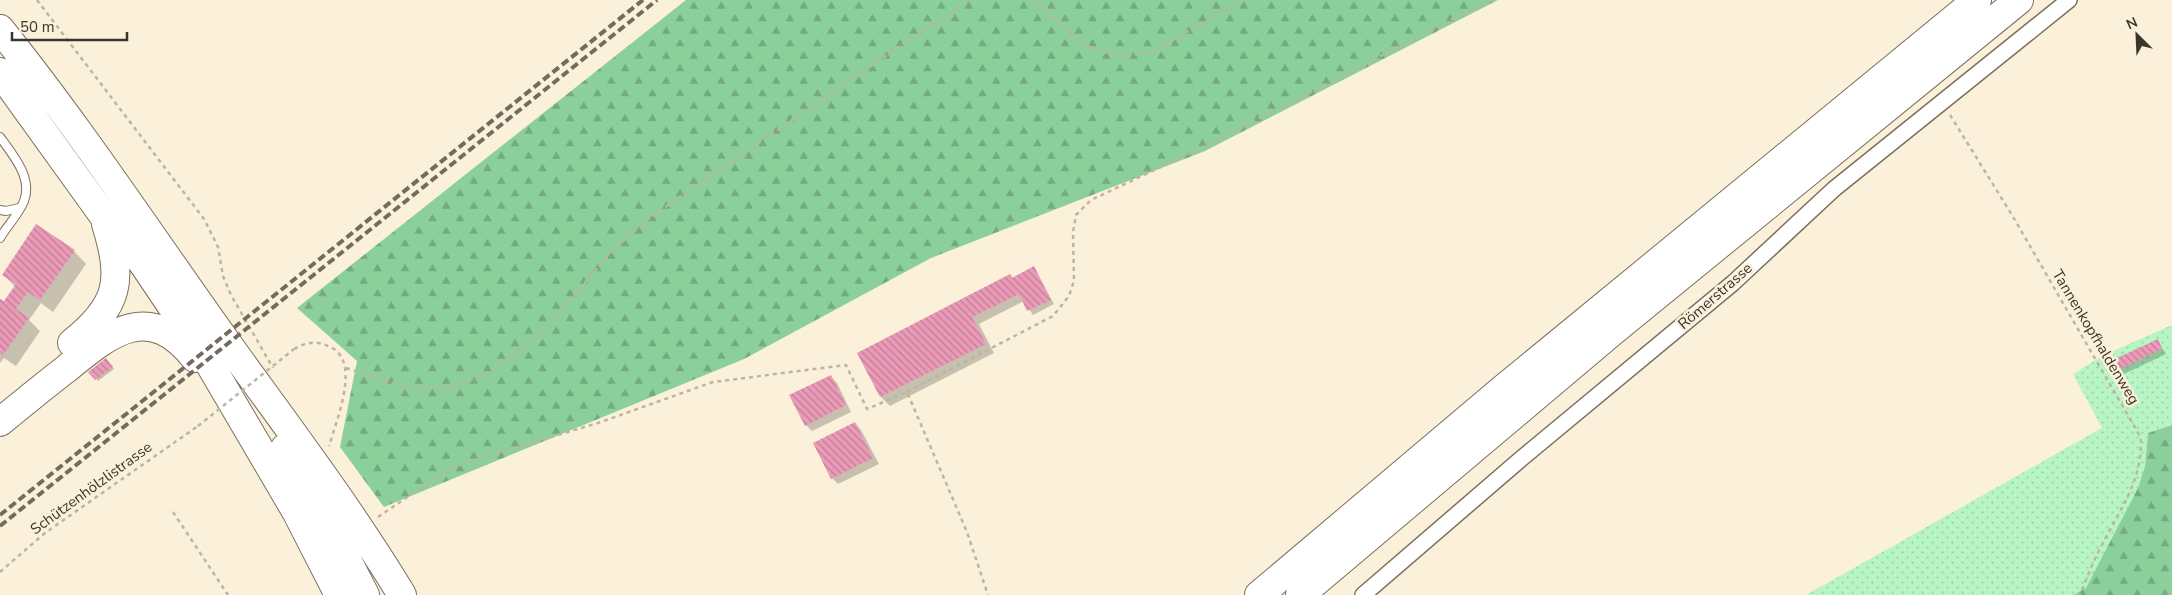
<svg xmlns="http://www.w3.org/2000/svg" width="2172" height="595" viewBox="0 0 2172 595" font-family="'Nunito Sans',sans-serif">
  <defs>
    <pattern id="grass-dots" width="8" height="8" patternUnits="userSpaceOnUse" patternTransform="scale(1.25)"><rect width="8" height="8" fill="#b7f5c4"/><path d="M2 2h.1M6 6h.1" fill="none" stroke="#9ed3a9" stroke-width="1.8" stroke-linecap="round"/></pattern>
    <pattern id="forest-firs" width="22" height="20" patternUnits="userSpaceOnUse" patternTransform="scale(1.25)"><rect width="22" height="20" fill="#8bd09b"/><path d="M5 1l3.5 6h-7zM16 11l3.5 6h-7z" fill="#73aa7f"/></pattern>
    <pattern id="building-back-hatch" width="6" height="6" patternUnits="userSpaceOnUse" patternTransform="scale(1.25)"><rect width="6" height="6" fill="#eb9ab7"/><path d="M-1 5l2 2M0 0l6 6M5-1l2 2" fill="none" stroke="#bf7e95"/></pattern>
  </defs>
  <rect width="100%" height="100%" fill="#fbf0da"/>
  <path fill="url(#grass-dots)" d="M2172,325v100l-24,8 -3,33 -7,22 -52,101 -13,6h-267l296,-167 -29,-54 29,-18z"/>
  <path fill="url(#forest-firs)" d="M686,0h812l-293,151 -274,107 -187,101 -360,148 -44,-60 17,-86 -60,-53z
    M2172,425v170h-99l13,-7 52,-100 7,-22 3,-33z"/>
  <path fill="#0003" d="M74,251l12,13 -33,48 -12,-9 -12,17 11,11 -24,35 -12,-8 -4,5v-63l4,3 11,-16 -11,-12z
    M1034,268l20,36 -21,11 -9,-14 -45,23 15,29 -104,53 -9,-9 -22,-44 108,-48 -3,-7 46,-23 3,3z
    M2157,340l9,14 -42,20 -5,-5 -4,-9z
    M106,360l8,9 -16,12 -8,-9z
    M830,376l7,7 14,29 -39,19 -6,-6z
    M855,423l6,7 18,34 -41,20 -6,-6z"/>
  <path fill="url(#building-back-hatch)" d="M36,224l39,26 -35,50 -12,-8 -12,17 13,9 -26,37 -3,-3v-53l4,2 12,-17 -14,-9z
    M1034,266l17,34 -24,11 -8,-17 -47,23 14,27 -106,53 -23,-44 153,-79 2,4z
    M2158,339l4,10 -44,21 -5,-10z
    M106,358l7,9 -18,13 -7,-8z
    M831,375l15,30 -41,21 -16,-31z
    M855,422l18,36 -42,21 -18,-36z"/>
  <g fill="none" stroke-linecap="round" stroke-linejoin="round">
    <defs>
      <path id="lane" d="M0,137c13,18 33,41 24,64 -5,13 -17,25 -24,37
        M0,210l6,1 13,-3"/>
      <path id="street" d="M1363,595l159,-137 211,-175 101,-94 235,-189"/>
      <path id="highway" d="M0,29c82,102 154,212 230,318 59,82 120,162 172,248
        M0,72l103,143 39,47 60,89 95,162 42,82
        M72,343c48,-38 51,-63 34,-119
        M0,422c22,-18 44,-36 66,-53 44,-36 83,-69 129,-11
        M285,448l42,73 38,74
        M1259,595l244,-206 474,-389
        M1300,595l313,-264 406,-331"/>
    </defs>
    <use href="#lane" stroke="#7b705d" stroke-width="10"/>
    <use href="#street" stroke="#7b705d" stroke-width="18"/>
    <use href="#highway" stroke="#7b705d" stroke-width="30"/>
    <path stroke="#bdb4a3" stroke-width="2.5" stroke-dasharray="4 4" stroke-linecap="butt" d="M37,0l167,219 14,28 5,29 8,19 42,73
      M1033,0l52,45 30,11 37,-4 90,-52
      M1950,115l62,100 129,223c1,44 -20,69 -39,107 -9,16 -15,33 -22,50
      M294,349c13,-7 22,-9 36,-2 32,14 6,74 -1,99
      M346,368l66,21 41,-2 33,-14 42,-28 22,-21 60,-71 35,-32 252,-173 74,-48
      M907,392l146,-76 16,-20 5,-15 -1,-49 3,-17 15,-15 112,-53 287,-147
      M173,512l55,83
      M378,517l65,-44 21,-10 134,-40 115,-41 133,-17 21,44 40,-17 60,140 21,63
      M0,572l45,-39 153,-107"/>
    <use href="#lane" stroke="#fff" stroke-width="8"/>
    <use href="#street" stroke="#fff" stroke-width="15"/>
    <use href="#highway" stroke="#fff" stroke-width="28"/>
    <path stroke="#726b5f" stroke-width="4" stroke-dasharray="8 4" stroke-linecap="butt" d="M0,515l643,-515
      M0,526l657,-526"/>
    <path stroke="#bdb4a3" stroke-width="2.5" stroke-dasharray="4 4" stroke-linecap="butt" d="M198,426l96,-77"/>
  </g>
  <g text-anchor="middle" stroke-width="5" stroke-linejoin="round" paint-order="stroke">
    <g font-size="15" fill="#3a352d" stroke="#fbf0da">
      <text transform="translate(1715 296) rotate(-41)" y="5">Römerstrasse</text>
      <text transform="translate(2096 337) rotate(59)" y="5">Tannenkopfhaldenweg</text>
      <text transform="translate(91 488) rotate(-36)" y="5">Schützenhölzlistrasse</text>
    </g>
  </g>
  <g transform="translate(2137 35) rotate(336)" stroke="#fbf0da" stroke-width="4" paint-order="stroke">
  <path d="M0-4L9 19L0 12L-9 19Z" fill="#3a352d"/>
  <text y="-8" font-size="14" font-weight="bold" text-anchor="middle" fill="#3a352d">N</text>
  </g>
  <path d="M12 32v8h115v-8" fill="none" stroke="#3a352d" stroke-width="2.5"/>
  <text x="20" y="32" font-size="15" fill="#3a352d" stroke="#fbf0da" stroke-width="4" paint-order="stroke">50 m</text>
</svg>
